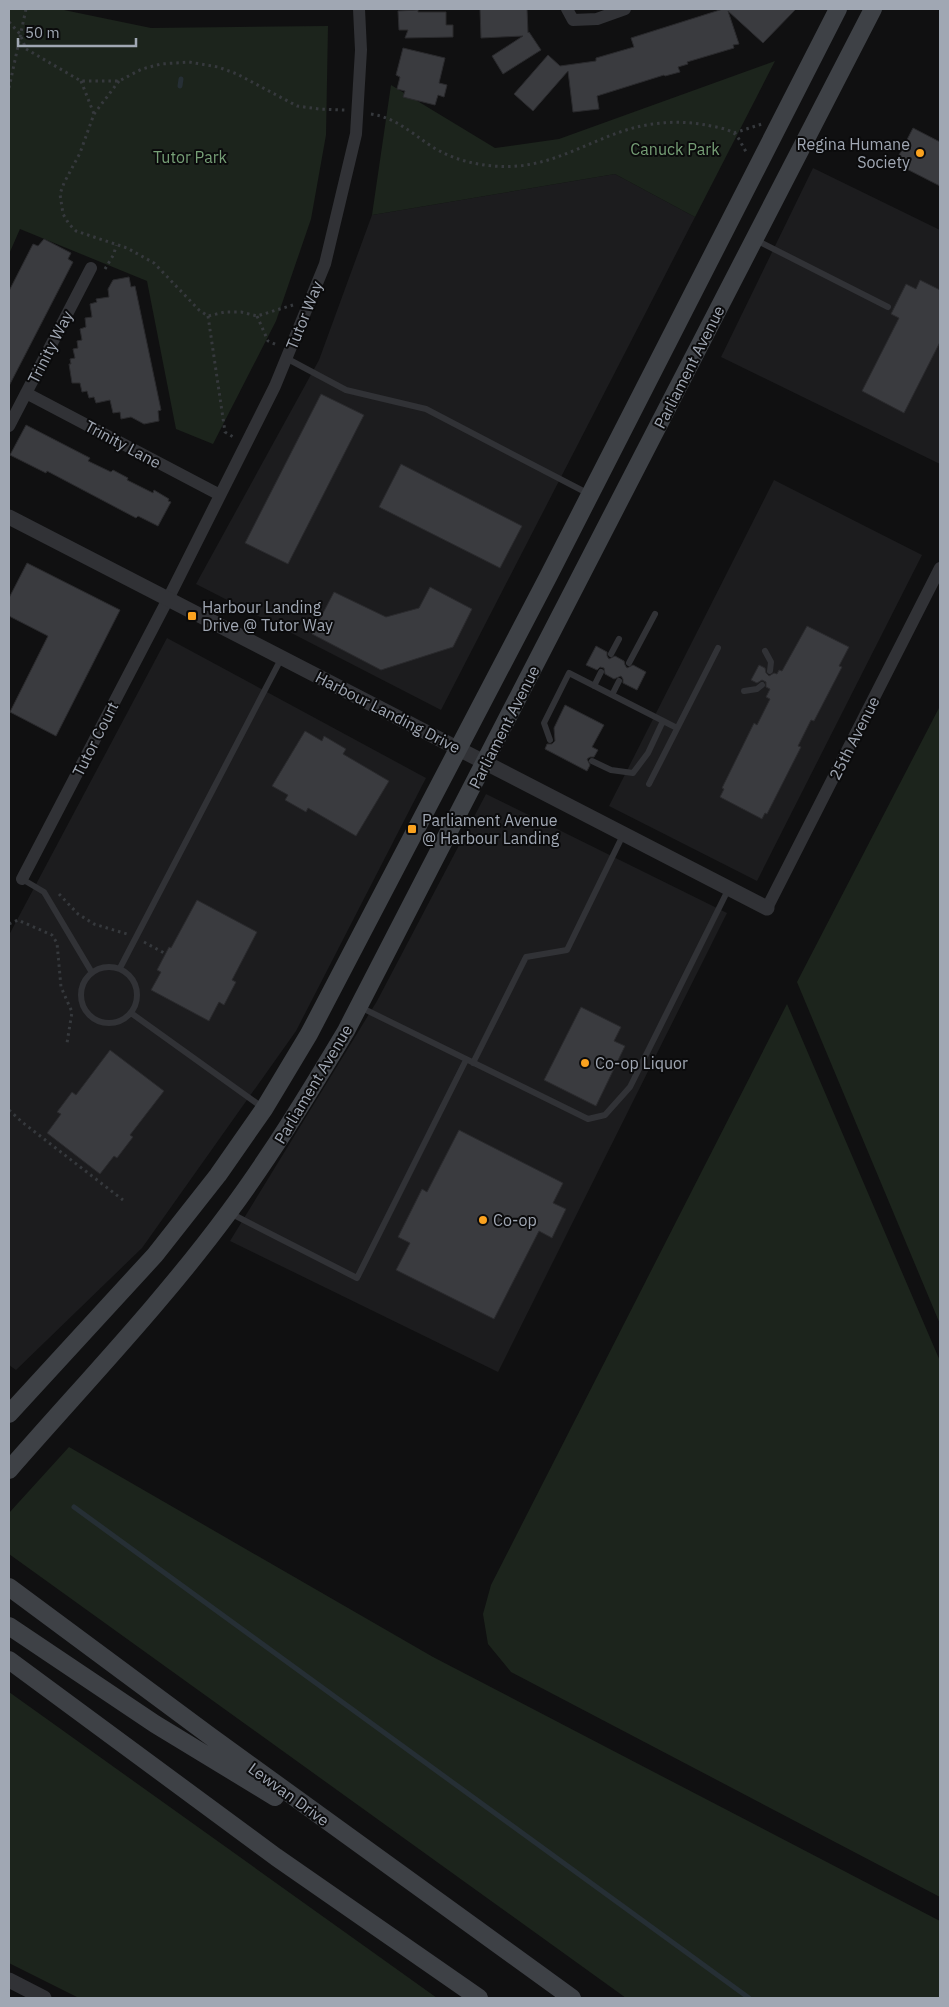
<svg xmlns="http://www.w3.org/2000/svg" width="949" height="2007" viewBox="0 0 949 2007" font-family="'IBM Plex Sans',sans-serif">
  <rect width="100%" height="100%" fill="#101011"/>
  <path fill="#1c1c1e" d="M813,168l127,62v234l-219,-107z
    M615,174l80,43 -254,493 -245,-126 123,-224 53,-145z
    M774,480l148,75 -165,326 -148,-75z
    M167,638l259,140 -130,253 -154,217 -126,122 -7,-5v-430z
    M486,794l241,119 -229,459 -268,-131 147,-240z"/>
  <path fill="#1c241c" d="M9,9h50l92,19 177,-2 -2,109 -15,84 -35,102 -63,123 -37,-15 -29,-148 -127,-52 -11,25z
    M775,61l-80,156 -80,-43 -243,41 19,-130 104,63 64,-9z
    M940,706v618l-143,-342z
    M787,1004l153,357v536l-429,-225 -23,-28 -5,-30 8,-29z
    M69,1447l364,210 507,264v77h-314l-617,-444v-41z
    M9,1692l428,306h-358l-70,-35z"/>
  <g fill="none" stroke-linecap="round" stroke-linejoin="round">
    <path stroke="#262f35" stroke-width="5" d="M180,86l1,-7
      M74,1507l675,491"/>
  </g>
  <path fill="#3a3b3f" stroke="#2a2a2d" d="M480,9h47l1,24 1,-1 12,18 -38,24 -11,-18 31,-20 -42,2z
    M723,9h73l-33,34 -35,-32 11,33 -6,1 1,3 -47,14 1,2 -10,3 2,5 -15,4 -1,-1 -67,21 2,13 -26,3 -5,-41 -35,40 -19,-17 34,-39 12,11 36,-5v-3l38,-11 -3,-9z
    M418,10v2h28v13h7v12l-48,1 3,-8h-9l-1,-19z
    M403,48l42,10 -6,25 8,2 -3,12 -6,-2 -3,10 -32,-8 2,-6 -8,-2 3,-12 -4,-2z
    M913,128l27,14v44l-45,-23z
    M44,239l27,14 -3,6 5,3 -64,124v-95l24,-47 5,2z
    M129,277l2,10 4,-1 26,124 -3,1 1,10 -15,3 -13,-7 -10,2 -1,-7 -7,1 -3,-13 -14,3 -2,-6 -5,1 -2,-7 -5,1 -2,-9h-8l-3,-19h2l-1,-5 5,-1 -2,-9 5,-1 -1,-7 5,-1 -2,-11 6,-2 -1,-9 7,-1 -2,-13 7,-2 -1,-3 13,-2 -1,-8 5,-9z
    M920,280l20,10v52l-36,71 -42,-22 37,-73 -8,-4 15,-30 10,5z
    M321,394l43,21 -76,149 -43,-21z
    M26,425l64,33 -2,3 23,11 2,-2 15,8 -1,2 26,13 1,-3 15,9 -1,2 3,1 -13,24 -20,-10 -2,2 -89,-47 -1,2 -36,-18z
    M401,464l121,62 -22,42 -121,-61z
    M27,563l93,47 -64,126 -46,-24 38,-76 -39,-20v-18z
    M430,587l42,22 -19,38 -72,23 -69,-36 22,-42 52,25 33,-9z
    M807,626l42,21 -10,19 3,1 -28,54 -3,-1 -13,26 3,1 -34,67 -2,-1 -3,6 -42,-22 4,-8 -2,-1 32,-65 3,2 13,-26 -4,-2 4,-8 -4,-2v-5l-4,-2 -5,3 -6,-3 8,-15 6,3 1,5 3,3 5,-3 3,1 2,-4 3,1z
    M596,646l11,6v4l2,3 6,-3 9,5 1,4 2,3 6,-3 13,7 -9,18 -14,-7v-4l-2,-3 -7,3 -9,-5 -1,-6 -4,-1 -3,3 -11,-5z
    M565,705l39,20 -12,22 6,3 -4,7h-4l-3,2 3,6 -3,6 -42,-22 2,-5h5l3,-3 -1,-13z
    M305,731l17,10 2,-5 22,13 -3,5 46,27 -33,55 -48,-28 -2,4 -21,-12 3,-5 -16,-9z
    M197,900l60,32 -25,48 4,2 -12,23 -5,-3 -10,19 -58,-31 10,-18 -4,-2 12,-23 2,1z
    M581,1007l40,20 -7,14 11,5 -29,60 -52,-26z
    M110,1050l54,41 -34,44 3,2 -16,21 -3,-2 -14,18 -53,-41 14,-19 -4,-2 15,-20 4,3z
    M459,1130l104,53 -10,20 13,6 -14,29 -13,-7 -45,88 -98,-49 14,-27 -12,-6 24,-48 5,3z"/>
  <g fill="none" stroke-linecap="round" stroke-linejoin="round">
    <path stroke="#36393d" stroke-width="3" stroke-dasharray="2.5 4" stroke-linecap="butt" d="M9,22l11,12 6,15 55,32h38l23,-12 19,-5 28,-2 29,5 19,7 60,32 22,3 26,1
      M81,81l13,33
      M119,81l-25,33 -14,39 -16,30 -4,11 3,20 6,10 7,7 51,17 27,15 45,47 9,6 17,-4h16l16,4 36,-11
      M9,88l17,-79
      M371,114c25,4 39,18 60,32 26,17 64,24 95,19 34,-5 64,-23 97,-34 27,-9 55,-11 83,-6 8,2 22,3 29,9 5,5 8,14 12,19
      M734,133l28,-9
      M105,269l9,-15 2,-9
      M208,316l17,116 10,6
      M257,316l11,25 9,4
      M59,894l19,20 16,10 33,10
      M9,924l9,-4 34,15 5,8 4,44 11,25 -5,31
      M144,942l22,12
      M9,1110l13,12 101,78"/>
    <path stroke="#313236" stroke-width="6" d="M756,240l132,67
      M286,358l60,32 80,19 163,85
      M765,651l6,11 -1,9
      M611,654l8,-15
      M629,663l26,-49
      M594,686l7,-14
      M744,691l13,-2 5,-4
      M612,695l7,-14
      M550,740l-6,-17 25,-50 108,55
      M592,761l19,9 22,3 15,-20 15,-32
      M649,784l69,-136
      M22,879l22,13 47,79
      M81 995a28 28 0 1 1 56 0a28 28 0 1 1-56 0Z
      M120,968l161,-309
      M360,1007l228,112 17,-4 25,-28 99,-199
      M131,1013l131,94
      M473,1063l53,-106 41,-7 56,-115
      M230,1213l127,65 109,-218"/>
    <path stroke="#313236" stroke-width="12" d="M567,9l6,11 24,-1 28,-10
      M26,393l194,102
      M9,426l82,-158
      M22,879l146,-280 107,-213 50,-122 31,-130 5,-84 -2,-41
      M767,908l173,-340"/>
    <path stroke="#313236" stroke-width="15" d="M9,517l758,391
      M9,1980l35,18"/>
    <path stroke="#3e4146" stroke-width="18" d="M9,1414l146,-159 63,-80 46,-66 45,-75 239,-457 290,-568
      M9,1470c74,-85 153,-167 220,-258 43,-58 80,-119 117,-181l527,-1022
      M9,1587l201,149 362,262
      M9,1626l146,98 120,73
      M9,1660l267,197 203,141"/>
  </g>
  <g fill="#faa21f" stroke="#0b0b0c" stroke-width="2">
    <circle cx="920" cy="153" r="5"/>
    <rect x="187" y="611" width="10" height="10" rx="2.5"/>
    <rect x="407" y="824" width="10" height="10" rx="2.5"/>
    <circle cx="585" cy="1063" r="5"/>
    <circle cx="483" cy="1220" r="5"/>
  </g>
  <g text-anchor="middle" stroke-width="4" stroke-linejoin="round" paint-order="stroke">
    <g font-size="16" fill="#a0a7b3" stroke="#0b0b0c" text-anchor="start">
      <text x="910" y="150" text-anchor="end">Regina Humane<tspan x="910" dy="18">Society</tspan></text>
      <text x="202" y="613">Harbour Landing<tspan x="202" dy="18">Drive @ Tutor Way</tspan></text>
      <text x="422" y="826">Parliament Avenue<tspan x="422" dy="18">@ Harbour Landing</tspan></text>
      <text x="595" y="1069">Co-op Liquor</text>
      <text x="493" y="1226">Co-op</text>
    </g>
    <g font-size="16" fill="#769f76" stroke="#0b0b0c">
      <text x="675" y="155">Canuck Park</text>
      <text x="190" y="163">Tutor Park</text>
    </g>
    <g font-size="16" fill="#a0a7b3" stroke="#0b0b0c">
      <text transform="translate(304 315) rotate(-68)" y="6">Tutor Way</text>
      <text transform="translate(50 347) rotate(-63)" y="6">Trinity Way</text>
      <text transform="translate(689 367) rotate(-63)" y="6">Parliament Avenue</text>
      <text transform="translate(123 444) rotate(28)" y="6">Trinity Lane</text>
      <text transform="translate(388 712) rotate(27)" y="6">Harbour Landing Drive</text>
      <text transform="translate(504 727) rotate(-63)" y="6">Parliament Avenue</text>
      <text transform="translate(854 738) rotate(-63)" y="6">25th Avenue</text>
      <text transform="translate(95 739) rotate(-63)" y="6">Tutor Court</text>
      <text transform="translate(313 1084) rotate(-59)" y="6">Parliament Avenue</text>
      <text transform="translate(289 1794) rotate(36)" y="6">Lewvan Drive</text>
    </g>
  </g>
  <rect width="949" height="2007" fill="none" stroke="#a0a7b3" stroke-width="20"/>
  <path d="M18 38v8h118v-8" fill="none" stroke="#a0a7b3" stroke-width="2.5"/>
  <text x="25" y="38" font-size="15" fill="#a0a7b3" stroke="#0b0b0c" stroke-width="4" paint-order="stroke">50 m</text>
</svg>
